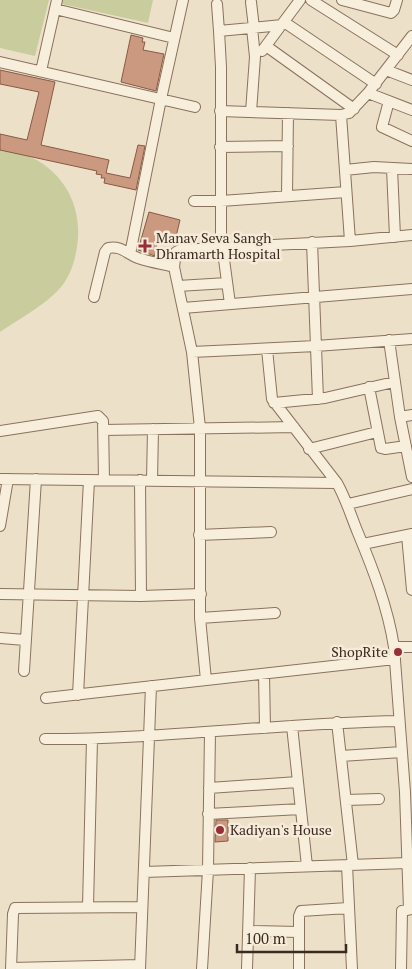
<svg xmlns="http://www.w3.org/2000/svg" width="412" height="969" viewBox="0 0 412 969" font-family="'PT Serif',serif">
  <rect width="100%" height="100%" fill="#ede0c9"/>
  <path fill="#c9cc9c" d="M0,0h49l-14,56 -35,-8z
    M63,0h90l-5,23 -86,-19z
    M0,149c52,5 85,47 77,98 -2,13 -6,26 -13,36 -13,19 -45,36 -64,49z"/>
  <path fill="#ca9980" stroke="#885a44" d="M131,35l12,3 -1,4h3l-2,8 21,4 -8,37 -35,-9z
    M0,70l55,12 -14,63 68,15 -3,13 24,5 8,-33 7,1 -9,44 -32,-7 1,-5h-4l1,-3 -6,-1 1,-3 -97,-21v-16l27,6 12,-48 -39,-8z
    M149,212l31,8 -6,25 -17,-4 -2,15 -17,-6z
    M216,820h12v21l-13,1z"/>
  <g fill="none" stroke-linecap="round" stroke-linejoin="round">
    <defs>
      <path id="minor" d="M311,0l87,55
        M342,0l49,13 3,-3 3,-10
        M251,2l3,26
        M217,4l2,27
        M55,9l119,29
        M284,22l92,62
        M266,46l88,63
        M262,51l38,-51
        M0,62l195,45
        M386,70l26,10
        M41,71l16,-71
        M368,93l44,17
        M389,101l-7,26 30,14
        M220,111l121,4 8,-2 19,-20 44,-57
        M251,112l4,-55 -3,-29
        M341,115l9,126
        M220,147l68,-1
        M392,168l3,69
        M345,170l29,-3 38,2
        M287,196l1,-83
        M194,201h27l125,-9
        M312,242l6,157
        M130,254l31,-155 22,-99
        M178,286l49,-3
        M94,297l11,-45 3,-4c13,-3 19,6 30,10 12,4 24,6 36,9
        M230,304l-9,-67v-170l-2,-36 63,-6
        M183,308l229,-19
        M389,340l11,77 12,60
        M267,349l5,50 65,84c9,16 14,33 21,50 15,36 30,75 36,114l11,145 4,117
        M192,352l124,-6 96,-7
        M369,387l12,61 4,1 21,-3
        M274,403l51,-5 69,-16
        M400,417l12,-2
        M103,430l191,-3
        M0,431l98,-15 5,5 1,59
        M309,449l68,-17
        M0,479l337,4
        M140,480l1,116
        M152,481l1,-52
        M348,504l64,-15
        M0,526l8,-47
        M199,535l72,-3
        M407,535l5,55
        M363,544l49,-10
        M0,594l141,2 60,-2
        M200,618l75,-5
        M0,638l25,2
        M394,647h18
        M24,671l12,-192
        M264,674l1,54
        M206,680l-6,-62v-190l-8,-76 -18,-85 2,-15 4,-2 170,-9 62,-6
        M78,695l11,-215
        M46,698l349,-39
        M337,722l16,143
        M292,726l15,140
        M45,739c119,0 236,-16 354,-18
        M341,756l61,-4
        M209,788l89,-6
        M346,800l33,-1
        M208,814l93,-5
        M347,865l5,104
        M144,872l264,-9
        M88,907l4,-168
        M248,931l51,1
        M11,968l129,-3
        M11,969l2,-55 2,-6 127,-1
        M140,969l11,-283
        M202,969l6,-99 2,-138
        M247,969l3,-101
        M299,969v-53l2,-5 47,-3
        M401,969l1,-58 10,-2"/>
    </defs>
    <use href="#minor" stroke="#89725e" stroke-width="12"/>
    <use href="#minor" stroke="#f8eedc" stroke-width="10"/>
  </g>
  <g fill="#963038" stroke="#f5ebd8" stroke-width="2">
    <path d="M142.5 238.5h5v5h5v5h-5v5h-5v-5h-5v-5h5z"/>
    <circle cx="398" cy="652" r="5"/>
    <circle cx="220" cy="830" r="5"/>
  </g>
  <g text-anchor="middle" stroke-width="5" stroke-linejoin="round" paint-order="stroke">
    <g font-size="14" fill="#3a2b21" stroke="#f5ebd8" text-anchor="start">
      <text x="156" y="243">Manav Seva Sangh<tspan x="156" dy="16">Dhramarth Hospital</tspan></text>
      <text x="388" y="657" text-anchor="end">ShopRite</text>
      <text x="230" y="835">Kadiyan's House</text>
    </g>
  </g>
  <path d="M237 944v8h109v-8" fill="none" stroke="#3a2b21" stroke-width="2.5"/>
  <text x="245" y="944" font-size="15" fill="#3a2b21" stroke="#f5ebd8" stroke-width="4" paint-order="stroke">100 m</text>
</svg>
